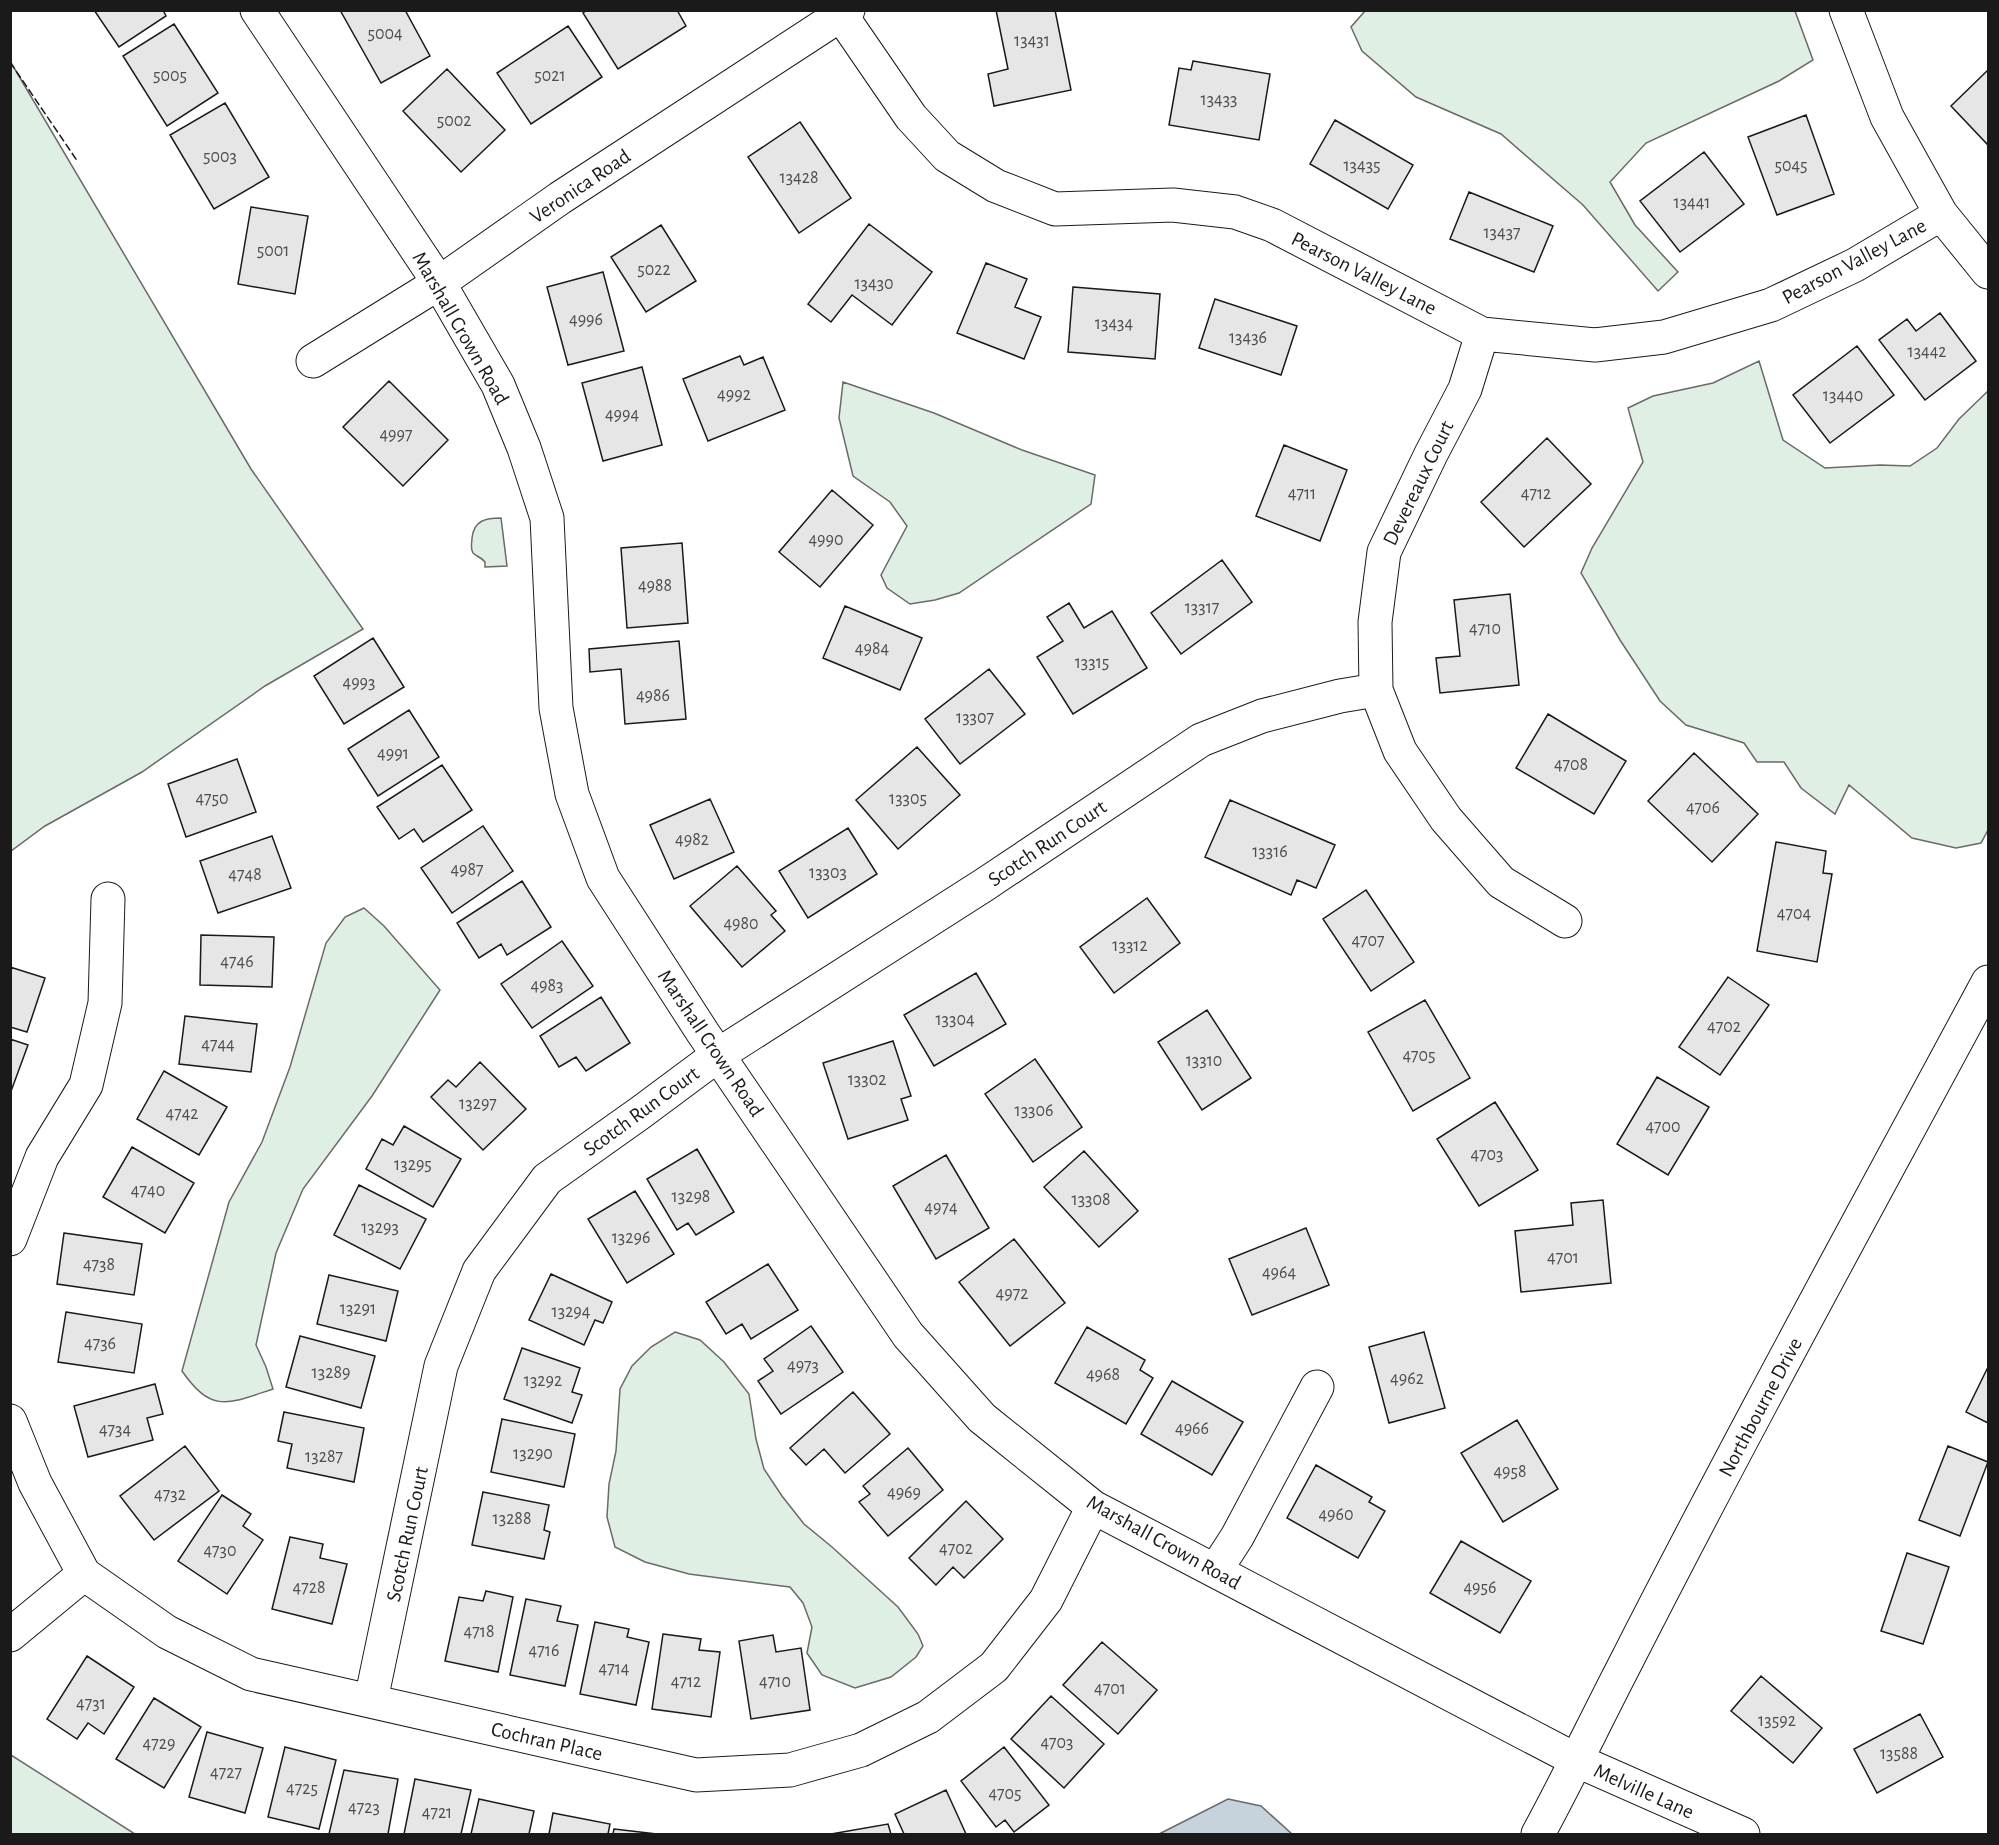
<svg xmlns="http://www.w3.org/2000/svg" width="1999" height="1845" viewBox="0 0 1999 1845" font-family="'Alegreya Sans',sans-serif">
  <rect width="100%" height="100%" fill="#fff"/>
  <path fill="#e0efe3" stroke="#6a6a6a" stroke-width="1.5" d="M1365,11h430l18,49 -34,21 -133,62 -36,39 25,43 43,47 -20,19 -75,-86 -82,-71 -85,-37 -54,-46 -11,-24z
    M10,61l241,408 112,160 -98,57 -123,86 -97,54 -34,25z
    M1759,361l24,79 42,28 55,-3 30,1 27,-18 22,-29 29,-28v439l-7,13 -25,5 -44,-10 -63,-53 -14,29 -34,-26 -17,-26h-27l-13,-19 -58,-18 -26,-24 -40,-61 -39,-67 11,-25 51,-86 -15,-54 25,-12 60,-13z
    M843,382l91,31 88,37 73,25 -4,29 -132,89 -24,7 -25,4 -23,-16 -6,-13 26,-49 -17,-24 -37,-26 -14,-58z
    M501,518l6,48 -22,1v-5c-3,-4 -9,-6 -12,-9 -3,-5 -1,-10 -1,-15 2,-18 14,-20 29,-20z
    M364,908l20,18 56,64 -68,106 -69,93 -27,64 -20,92 10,22 7,22c-45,15 -61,25 -91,-18l47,-169 33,-60 28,-75 36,-124 19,-26z
    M675,1332l25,8 24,22 25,32 7,45 8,30 18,27 22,28 28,23 66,60 20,27 5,12 -7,11 -25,20 -36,11 -33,-13 -15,-22 5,-26 -9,-24 -13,-16 -101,-13 -44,-12 -30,-15 -8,-30 2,-33 7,-33 4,-62 12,-23 19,-19z
    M10,1755h1l124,79h-124z"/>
  <path fill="#c6d2dc" stroke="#6a6a6a" stroke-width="1.5" d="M1228,1799l33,7 31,28h-133z"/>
  <path fill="#e6e6e6" stroke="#1a1a1a" stroke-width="1.5" d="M94,10h69l3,6 -47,31z
    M340,10h65l25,46 -49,27z
    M587,10h90l9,16 -68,43 -35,-56z
    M996,10h59l16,80 -77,16 -6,-32 20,-5z
    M174,24l44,69 -51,33 -44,-70z
    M568,26l34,51 -71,47 -34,-51z
    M1193,61l77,13 -11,66 -90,-15 10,-57 12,2z
    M447,69l58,61 -44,42 -58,-61z
    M1988,70v75l-37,-39z
    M225,103l44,74 -55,32 -44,-74z
    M1806,115l28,79 -57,21 -29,-78z
    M1335,120l78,45 -25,44 -78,-45z
    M800,122l51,76 -52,35 -51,-76z
    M1704,152l40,52 -64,48 -40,-51z
    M1469,192l84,34 -19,46 -84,-33z
    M251,207l57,9 -13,78 -57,-10z
    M869,224l63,48 -40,53 -40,-30 -21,27 -23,-18z
    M661,225l35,56 -50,31 -35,-55z
    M986,263l41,16 -12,28 26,10 -17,42 -67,-26z
    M603,272l21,79 -56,14 -21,-78z
    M1073,287l87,7 -5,65 -87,-7z
    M1215,299l82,27 -16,49 -82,-27z
    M1940,313l36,48 -51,39 -46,-60 28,-21 9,12z
    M1857,346l37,49 -64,48 -37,-48z
    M740,356l4,9 19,-8 22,53 -77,31 -25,-62z
    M642,367l20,78 -59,16 -21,-78z
    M389,381l59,59 -45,46 -60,-59z
    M1547,438l44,46 -67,63 -43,-45z
    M1284,445l63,25 -27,71 -64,-25z
    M832,490l41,35 -53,62 -41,-35z
    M682,543l6,80 -61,5 -6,-80z
    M1222,560l30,42 -71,52 -30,-41z
    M1510,594l9,91 -79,8 -4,-35 24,-2 -6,-56z
    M1069,603l15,25 28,-17 35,57 -74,46 -36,-57 26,-16 -16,-24z
    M845,606l77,32 -22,52 -77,-32z
    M373,638l31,49 -60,37 -30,-48z
    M679,641l7,78 -61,5 -4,-55 -31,3 -1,-23z
    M989,669l36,45 -65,50 -35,-45z
    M409,710l30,47 -61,39 -30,-47z
    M1548,714l78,47 -32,53 -78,-46z
    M917,747l43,48 -62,54 -42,-49z
    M1694,753l64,61 -46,48 -64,-61z
    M237,759l19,53 -70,25 -18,-53z
    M442,765l30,45 -49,32 -9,-13 -15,10 -22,-32z
    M710,799l24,53 -60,27 -24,-54z
    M1230,800l105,45 -19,43 -19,-8 -6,15 -86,-38z
    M483,826l30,45 -61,42 -31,-45z
    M848,828l29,46 -69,44 -29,-47z
    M272,836l19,52 -73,25 -18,-52z
    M1776,842l50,9 -3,22 9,1 -15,88 -60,-11z
    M737,866l39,45 -5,4 14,16 -43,36 -52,-61z
    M522,881l29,46 -44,28 -6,-11 -22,14 -22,-35z
    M1366,890l48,72 -43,29 -48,-72z
    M1147,898l33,45 -66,50 -34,-46z
    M201,935l73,2 -2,50 -72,-2z
    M562,941l31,45 -61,42 -31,-44z
    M10,967l35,11 -18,54 -17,-5z
    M976,973l30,51 -72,42 -30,-51z
    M1728,977l41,28 -49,70 -41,-28z
    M601,997l29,46 -44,28 -10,-14 -17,10 -19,-31z
    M1425,1000l45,78 -57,33 -45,-79z
    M1207,1010l44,68 -49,32 -44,-68z
    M185,1016l72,8 -6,48 -72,-8z
    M10,1039l18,6 -18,49z
    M893,1041l18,55 -10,3 7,21 -60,19 -25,-76z
    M1035,1059l47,68 -49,35 -48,-68z
    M480,1062l46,47 -43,41 -52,-53 17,-17 8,7z
    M164,1071l63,36 -28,48 -62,-36z
    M1657,1077l52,30 -41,68 -51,-31z
    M1495,1102l43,68 -59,36 -42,-67z
    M404,1126l57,33 -28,48 -67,-38 16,-30 11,6z
    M132,1147l62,36 -29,50 -62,-36z
    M697,1149l37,63 -38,23 -8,-12 -11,7 -30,-51z
    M1084,1151l54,60 -39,36 -55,-60z
    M946,1155l43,73 -53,31 -43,-73z
    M359,1185l67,34 -26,50 -66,-34z
    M635,1191l39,63 -47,29 -39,-64z
    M1603,1200l8,83 -90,9 -6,-61 58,-6 -2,-22z
    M1306,1228l23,57 -77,30 -23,-56z
    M64,1233l78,11 -8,51 -77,-11z
    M1014,1239l51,64 -55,43 -51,-64z
    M768,1264l30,46 -47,29 -9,-15 -16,10 -20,-32z
    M551,1274l61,28 -9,21 -8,-3 -11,25 -55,-25z
    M329,1275l69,16 -12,50 -69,-17z
    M66,1312l76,12 -8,49 -76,-11z
    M811,1326l32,46 -62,42 -23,-33 15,-10 -9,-12z
    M1087,1327l58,33 -5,10 13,8 -27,46 -71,-41z
    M1424,1332l21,76 -56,15 -20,-76z
    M300,1336l75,20 -14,52 -75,-21z
    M522,1348l58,20 -8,24 10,3 -10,28 -68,-24z
    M1988,1367v56l-22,-11z
    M1172,1381l71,41 -31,53 -71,-41z
    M155,1384l8,30 -16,4 6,22 -65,17 -14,-51z
    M853,1392l37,42 -45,39 -21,-24 -18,16 -16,-17z
    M284,1412l80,16 -10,54 -67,-14 5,-24 -14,-3z
    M502,1419l73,15 -11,53 -73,-15z
    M1517,1420l41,69 -55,33 -42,-69z
    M185,1446l34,45 -65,49 -34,-44z
    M1948,1446l40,16 -28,74 -41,-16z
    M908,1448l35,42 -55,46 -29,-34 11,-8 -7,-8z
    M1316,1465l56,32 -3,5 16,9 -27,47 -71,-40z
    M483,1492l66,13 -5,25 6,2 -6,27 -72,-14z
    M222,1495l29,19 -8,12 20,14 -36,54 -49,-33z
    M966,1501l37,38 -39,39 -11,-11 -17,18 -27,-27z
    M290,1537l33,7 -3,14 27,6 -15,60 -60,-15z
    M1461,1541l70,40 -31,52 -70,-40z
    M1907,1553l42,14 -26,77 -42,-13z
    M486,1591l27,6 -15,75 -53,-11 14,-64 24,4z
    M526,1599l35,7 -4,15 21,4 -13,61 -55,-11z
    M595,1622l34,7 -2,8 22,5 -13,63 -56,-11z
    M663,1634l38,5 -2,11 21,2 -9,65 -59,-8z
    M773,1635l3,17 25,-4 9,62 -59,9 -12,-78z
    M1102,1642l55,48 -39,44 -55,-49z
    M87,1656l47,31 -30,47 -16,-11 -11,16 -30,-20z
    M1761,1676l61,52 -29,35 -62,-52z
    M1051,1696l53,48 -40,44 -53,-49z
    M154,1698l47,29 -37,61 -48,-29z
    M1920,1714l23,43 -66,36 -23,-44z
    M207,1732l56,16 -18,65 -56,-16z
    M285,1747l51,13 -17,69 -51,-12z
    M1004,1747l45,58 -35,27 -9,-12 -9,7 -35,-46z
    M344,1770l54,9 -10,55h-59z
    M415,1779l56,11 -10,44h-57z
    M946,1790l20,44h-62l-9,-20z
    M479,1799l55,12 -5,23h-58z
    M553,1813l57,11 -2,10h-59z
    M888,1824l3,10h-60z
    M614,1829l43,5h-44z"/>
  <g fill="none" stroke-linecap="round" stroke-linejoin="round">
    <defs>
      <path id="minor" d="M257,10l182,273 59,102 26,63 23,70 9,190 16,86 31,84 100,155 205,302 74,83 111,89 485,254 165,73
        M1846,10l41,107 54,97 47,58
        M841,15l70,102 36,39 49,30 59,23 118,-4 62,7 37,13 210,109 113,11 69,-8 107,-32 84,-40 86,-51
        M1482,334l-17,55 -34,65 -47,98 -9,70 1,68 24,61 46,68 55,63 64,39
        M313,361l126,-78 121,-85 288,-188
        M10,1239l32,-82 44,-72 19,-82 3,-104
        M10,1421l25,62 49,91 83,58 84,42 445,101 94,-5 71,-20 67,-33 66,-50 52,-67 47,-93
        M1215,1571l22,-34 80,-150
        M10,1635l74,-61
        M371,1700l70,-334 38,-95 68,-92 93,-66 78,-58 266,-170 217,-145 61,-24 78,-20 36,-6
        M1538,1834c30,-55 57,-112 86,-168 117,-230 242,-457 364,-684"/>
    </defs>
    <use href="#minor" stroke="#1a1a1a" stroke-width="35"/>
    <use href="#minor" stroke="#fff" stroke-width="33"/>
    <path stroke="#1a1a1a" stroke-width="1.5" stroke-dasharray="8 3" stroke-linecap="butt" d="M10,62l68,100"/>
  </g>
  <g text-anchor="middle" stroke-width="4.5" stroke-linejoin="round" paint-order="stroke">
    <g font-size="18" fill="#4d4d4d">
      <text x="385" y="39">5004</text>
      <text x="1032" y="46">13431</text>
      <text x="170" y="81">5005</text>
      <text x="550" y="81">5021</text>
      <text x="1219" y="105">13433</text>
      <text x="454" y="126">5002</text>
      <text x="220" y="162">5003</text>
      <text x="1362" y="171">13435</text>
      <text x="1791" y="171">5045</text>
      <text x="799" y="183">13428</text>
      <text x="1692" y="208">13441</text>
      <text x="1502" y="238">13437</text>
      <text x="273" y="256">5001</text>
      <text x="654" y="275">5022</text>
      <text x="874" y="289">13430</text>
      <text x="586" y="325">4996</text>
      <text x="1114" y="329">13434</text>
      <text x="1248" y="343">13436</text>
      <text x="1927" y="357">13442</text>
      <text x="734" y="400">4992</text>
      <text x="1843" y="401">13440</text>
      <text x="622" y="420">4994</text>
      <text x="396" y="440">4997</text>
      <text x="1302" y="499">4711</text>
      <text x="1536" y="499">4712</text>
      <text x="826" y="545">4990</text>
      <text x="655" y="591">4988</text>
      <text x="1202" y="613">13317</text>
      <text x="1485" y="634">4710</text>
      <text x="872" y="654">4984</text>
      <text x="1092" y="668">13315</text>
      <text x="359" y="688">4993</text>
      <text x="653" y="701">4986</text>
      <text x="975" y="723">13307</text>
      <text x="393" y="759">4991</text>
      <text x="1571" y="770">4708</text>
      <text x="212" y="804">4750</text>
      <text x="908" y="804">13305</text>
      <text x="1703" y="813">4706</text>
      <text x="692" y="845">4982</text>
      <text x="1270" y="857">13316</text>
      <text x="467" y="875">4987</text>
      <text x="828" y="878">13303</text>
      <text x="245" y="880">4748</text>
      <text x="1794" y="919">4704</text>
      <text x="741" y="929">4980</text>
      <text x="1368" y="946">4707</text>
      <text x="1130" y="951">13312</text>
      <text x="237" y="967">4746</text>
      <text x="547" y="991">4983</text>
      <text x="955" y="1025">13304</text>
      <text x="1724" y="1032">4702</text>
      <text x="218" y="1050">4744</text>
      <text x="1419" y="1061">4705</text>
      <text x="1204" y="1066">13310</text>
      <text x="867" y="1085">13302</text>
      <text x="478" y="1109">13297</text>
      <text x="1034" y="1116">13306</text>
      <text x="182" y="1119">4742</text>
      <text x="1663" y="1132">4700</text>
      <text x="1487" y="1160">4703</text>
      <text x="413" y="1170">13295</text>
      <text x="148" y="1196">4740</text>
      <text x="691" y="1202">13298</text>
      <text x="1091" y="1205">13308</text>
      <text x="941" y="1213">4974</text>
      <text x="380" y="1233">13293</text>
      <text x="631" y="1243">13296</text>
      <text x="1563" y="1263">4701</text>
      <text x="99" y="1270">4738</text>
      <text x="1279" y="1278">4964</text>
      <text x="1012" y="1299">4972</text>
      <text x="358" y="1314">13291</text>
      <text x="571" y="1317">13294</text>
      <text x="100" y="1349">4736</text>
      <text x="803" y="1371">4973</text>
      <text x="331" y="1378">13289</text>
      <text x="1103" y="1380">4968</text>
      <text x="1407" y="1384">4962</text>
      <text x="543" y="1386">13292</text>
      <text x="1192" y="1434">4966</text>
      <text x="115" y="1435">4734</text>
      <text x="533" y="1459">13290</text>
      <text x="324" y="1462">13287</text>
      <text x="1510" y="1477">4958</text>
      <text x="904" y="1498">4969</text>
      <text x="170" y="1500">4732</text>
      <text x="1336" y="1520">4960</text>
      <text x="512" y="1524">13288</text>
      <text x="956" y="1554">4702</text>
      <text x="220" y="1556">4730</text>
      <text x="309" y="1593">4728</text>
      <text x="1480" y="1593">4956</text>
      <text x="479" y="1637">4718</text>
      <text x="544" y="1656">4716</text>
      <text x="614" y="1674">4714</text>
      <text x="686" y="1687">4712</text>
      <text x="775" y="1687">4710</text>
      <text x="1110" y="1694">4701</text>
      <text x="91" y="1709">4731</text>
      <text x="1777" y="1726">13592</text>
      <text x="1057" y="1748">4703</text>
      <text x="159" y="1749">4729</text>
      <text x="1899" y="1759">13588</text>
      <text x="226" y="1778">4727</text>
      <text x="302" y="1794">4725</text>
      <text x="1005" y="1799">4705</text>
      <text x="364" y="1813">4723</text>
      <text x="437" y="1818">4721</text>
    </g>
    <g font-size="21" fill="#1a1a1a" stroke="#fff">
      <text transform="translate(580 186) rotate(-34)" y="7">Veronica Road</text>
      <text transform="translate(1854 261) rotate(-28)" y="7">Pearson Valley Lane</text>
      <text transform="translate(1364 273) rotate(27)" y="7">Pearson Valley Lane</text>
      <text transform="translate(461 328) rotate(60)" y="7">Marshall Crown Road</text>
      <text transform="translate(1418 483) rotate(-64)" y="7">Devereaux Court</text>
      <text transform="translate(1047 843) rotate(-34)" y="7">Scotch Run Court</text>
      <text transform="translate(711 1043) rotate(56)" y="7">Marshall Crown Road</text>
      <text transform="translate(641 1111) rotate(-36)" y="7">Scotch Run Court</text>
      <text transform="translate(1760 1407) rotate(-62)" y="7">Northbourne Drive</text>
      <text transform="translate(407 1534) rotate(-78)" y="7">Scotch Run Court</text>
      <text transform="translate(1164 1542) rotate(29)" y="7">Marshall Crown Road</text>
      <text transform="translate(547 1741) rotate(13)" y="7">Cochran Place</text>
      <text transform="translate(1644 1791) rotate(24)" y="7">Melville Lane</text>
    </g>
  </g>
  <rect width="1999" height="1845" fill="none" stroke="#1a1a1a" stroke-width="24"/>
</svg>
